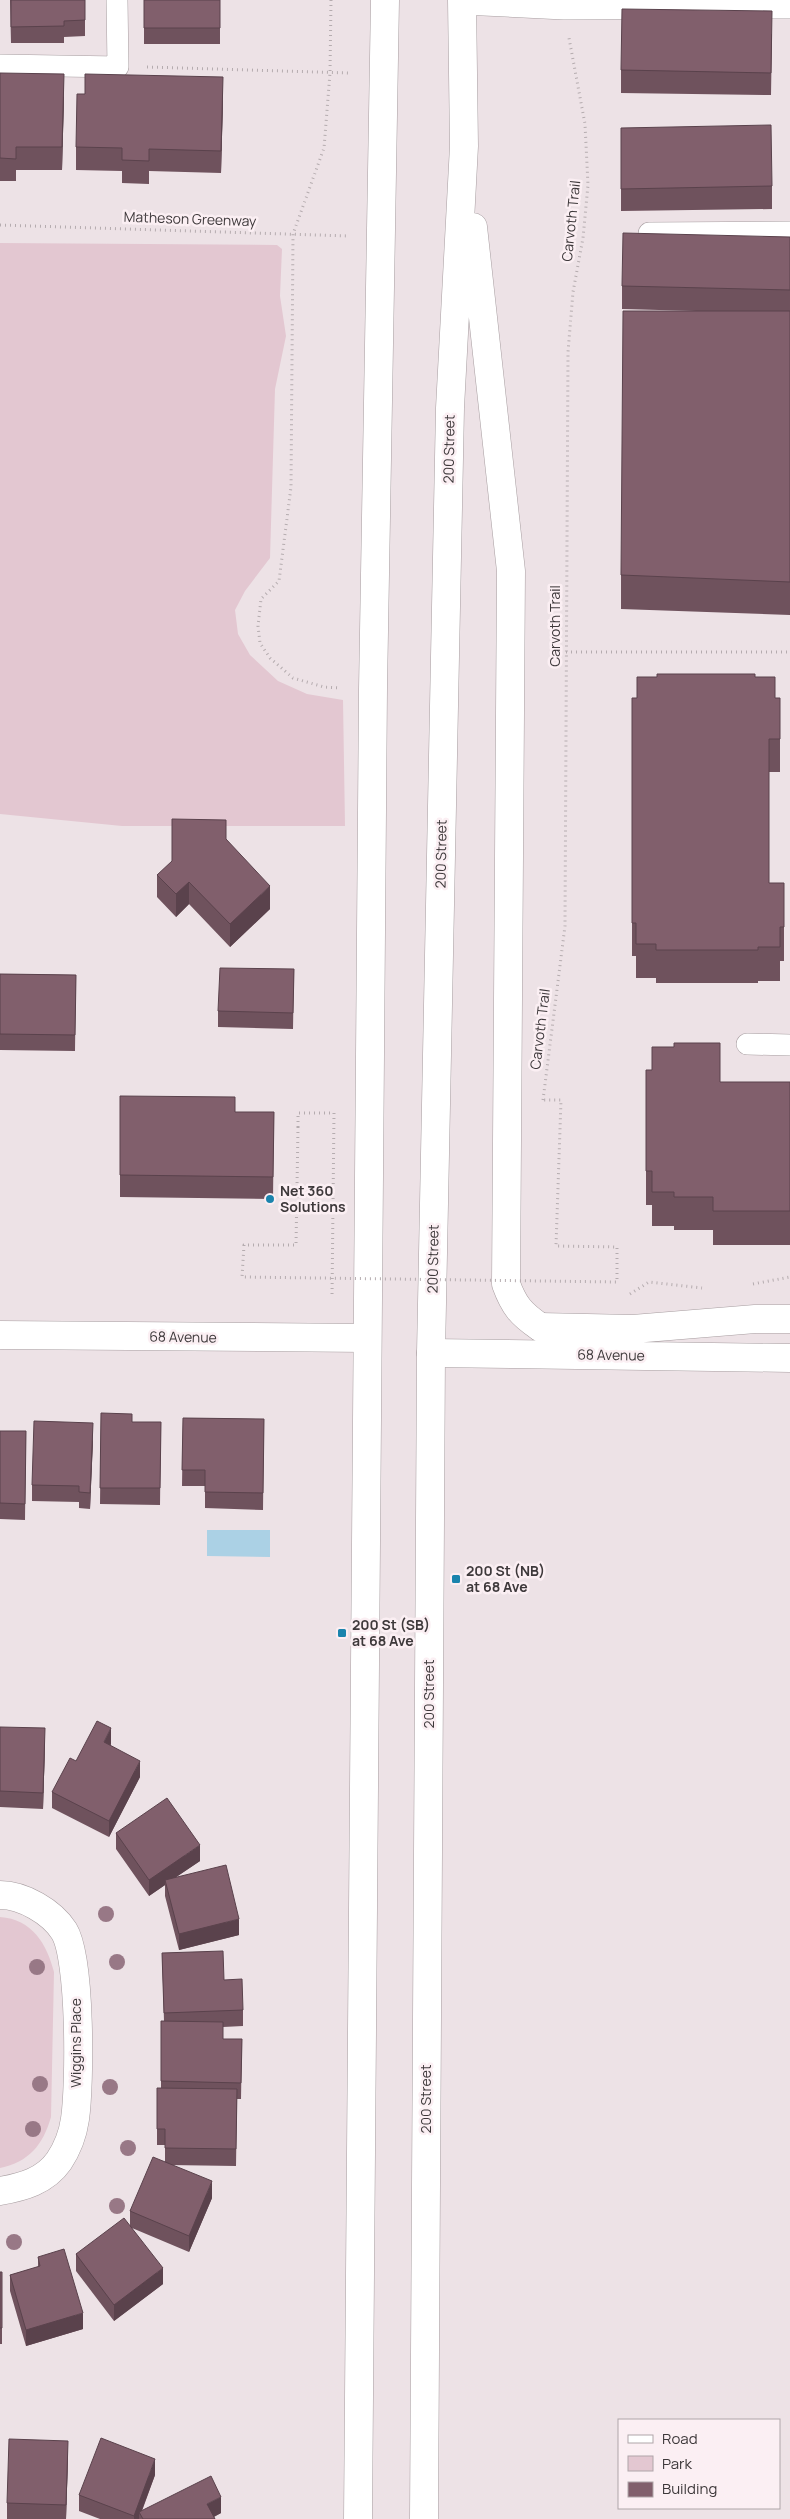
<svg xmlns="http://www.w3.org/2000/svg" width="790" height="2519" viewBox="0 0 790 2519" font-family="Manrope,sans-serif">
  <rect width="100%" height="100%" fill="#ede2e6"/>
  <path fill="#e3c7d1" d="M0,243l277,2 5,4 -2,47 6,40 -11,53 -5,169 -25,33 -10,19 3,24 12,21 28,26 29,13 36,6 2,126h-223l-122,-12z
    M0,1917c32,2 47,27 54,55l-3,145c-8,28 -22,45 -51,51z"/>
  <path fill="#abd1e5" d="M207,1530h63v27l-63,-1z"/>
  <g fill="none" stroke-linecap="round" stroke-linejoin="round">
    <defs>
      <path id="service" d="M462,4l102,5 226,-1
        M0,65l118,2 -1,-67
        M649,233l141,-1
        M747,1044l43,1"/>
      <path id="minor" d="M0,1895c23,0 52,17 64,36 17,27 16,154 11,188 -2,14 -8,30 -16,42 -14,20 -36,26 -59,30"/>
      <path id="tertiary" d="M540,1327l93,2 122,-10h35
        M0,1335l367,3
        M431,1353l359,5"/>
      <path id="primary" d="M473,227l38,344 -5,713c8,22 15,30 34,43
        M358,2519l15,-1830 12,-689
        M424,2519l7,-1166 19,-945 14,-262 -2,-146"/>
    </defs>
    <use href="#service" stroke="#a79da0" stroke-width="22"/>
    <use href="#minor" stroke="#a79da0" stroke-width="29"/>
    <use href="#tertiary" stroke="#a79da0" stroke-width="29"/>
    <use href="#primary" stroke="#a79da0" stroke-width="29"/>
    <path stroke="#b5acaf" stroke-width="3" stroke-dasharray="1 4" stroke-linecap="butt" d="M331,0l-1,73 -6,75 -31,86 -2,253 -12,94 -18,18 -3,27 2,17 10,15 23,20 31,9 16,1
      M147,67l203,6
      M0,225l349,11
      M566,652h224
      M543,1100l22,-174 3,-574 5,-60 10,-54 5,-53 -3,-61 -16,-86
      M298,1127v-14h36l-2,184
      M753,1284l37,-7
      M630,1294l19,-12 53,6"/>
    <use href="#service" stroke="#fff" stroke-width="21"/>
    <use href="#minor" stroke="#fff" stroke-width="28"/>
    <use href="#tertiary" stroke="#fff" stroke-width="28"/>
    <use href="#primary" stroke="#fff" stroke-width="28"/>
    <path stroke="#b5acaf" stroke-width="3" stroke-dasharray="1 4" stroke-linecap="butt" d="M298,1127l-2,118h-52l-2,32 375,5v-35l-61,-1 5,-146h-18"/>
  </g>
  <g fill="#987886">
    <circle cx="106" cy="1914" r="8"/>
    <circle cx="117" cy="1962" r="8"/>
    <circle cx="37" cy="1967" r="8"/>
    <circle cx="40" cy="2084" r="8"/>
    <circle cx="110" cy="2087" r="8"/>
    <circle cx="33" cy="2129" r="8"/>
    <circle cx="128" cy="2148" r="8"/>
    <circle cx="117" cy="2206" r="8"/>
    <circle cx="14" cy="2242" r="8"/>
  </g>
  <path fill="#6f525d" d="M10,0h75v36l-21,1v6h-53z
    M144,0h76v44h-76z
    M772,34l-1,61 -150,-2v-23z
    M0,73l64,24 -2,73h-46v11h-16z
    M223,100l-2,73 -72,-2v13l-27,-1v-12l-46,-1v-23z
    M621,128l151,58v23l-151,2z
    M790,237v378l-169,-6v-34l75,-264 -74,-2v-23z
    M755,677l20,21h5v74h-11v111h15v78h-4v20h-22v2h-102v-5h-20v-22h-4v-258h5z
    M226,839l44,70 -40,38 -41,-43 -13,13 -19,-20v-22z
    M294,969l-1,60 -75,-2v-16z
    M0,974l76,1 -1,76 -75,-1z
    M646,1070h6l68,12h70v163h-77v-15h-39v-4h-22v-21h-6z
    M120,1096l115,16h39l-1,87 -153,-2z
    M101,1413l31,9h29l-1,83 -60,-1z
    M183,1418l81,1 -1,91 -58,-2v-22h-23z
    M0,1431h26l-1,89 -25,-1z
    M93,1440l-3,69 -11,-1v-6l-47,-1v-16z
    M0,1727l45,17 -2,65 -43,-2z
    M111,1744v2l29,31 -31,60 -57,-29v-16l24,-31z
    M116,1833l84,28 -24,16 63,58 -60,15 -14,-54v-11l-16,11 -33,-47z
    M162,1953l62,27 19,30v16l-20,1v12h19l-1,60h-4l-1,67 -66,-1 42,33 -23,54 -57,-24 31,56 -49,37 -38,-50v-17l54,-28v-15l35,-49v-17h-8v-57h4v-67h3z
    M38,2257l45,72 -57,17 -16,-55v-16l28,-8z
    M0,2272h2v72h-2z
    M68,2457l-2,62h-59v-16z
    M155,2475l-13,36 79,2 -7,4 1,2h-76v-1v1h-39l-21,-8v-16z"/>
  <path fill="#5a424c" d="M64,74v23l-2,73v-23z
    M223,77v23l-2,73v-22z
    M189,882v22l-13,13v-23z
    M270,886v23l-40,38v-23z
    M93,1423v17l-3,69v-16z
    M45,1728v16l-2,65v-16z
    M111,1728v16l-7,14v-16z
    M140,1761v16l-31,60v-16z
    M200,1845v16l-34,23 -1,-4v5l-16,11v-16z
    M239,1919v16l-60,15v-16z
    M212,2181v17l-23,54v-16z
    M163,2268v16l-49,37v-16z
    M83,2313v16l-57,17v-16z
    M68,2441v16l-2,62v-14z
    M155,2459v16l-15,40 -1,-3v7h-5v-3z
    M221,2497v16l-12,6 -2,-15z"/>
  <path fill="#815f6c" stroke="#5a424c" d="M11,0h74v20l-21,1v5l-53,1z
    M144,0h76v28h-76z
    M622,9l150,2 -1,62 -150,-3z
    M0,73l64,1 -2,73h-46v12l-16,-1z
    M85,74l138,3 -2,74 -72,-2v12l-27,-1v-12l-46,-1 1,-53h8z
    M771,125l1,61 -151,3v-61z
    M623,233l167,4v53l-168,-4z
    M623,311h167v271l-169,-7z
    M657,674h98v3h20v21h5v41h-11v144h15v44h-4v20h-22v3h-102v-6h-20v-21h-4v-225h5v-21h20z
    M172,819l54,1v19l44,47 -40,38 -41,-42 -13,12 -19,-19 15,-14z
    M220,968l74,1 -1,44 -75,-2z
    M0,974l76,1 -1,60 -75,-1z
    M674,1043h46v39h70v129h-77v-14h-39v-5h-22v-21h-6v-101h6v-23h22z
    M120,1096l115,1v15h39l-1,65 -153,-2z
    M101,1413l31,1v8h29l-1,66h-60z
    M183,1418l81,1 -1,74 -58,-1v-22h-23z
    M34,1421l59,2 -3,70 -11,-1v-6l-47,-1z
    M0,1431h26l-1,73 -25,-1z
    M97,1721l14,7 -7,14 36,19 -31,60 -57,-29 18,-34 6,3z
    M0,1727l45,1 -2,65 -43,-2z
    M167,1798l33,47 -51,35 -33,-47z
    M226,1865l13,54 -60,15 -14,-54z
    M223,1951l1,29 18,-1 1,31 -79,3 -2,-60z
    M161,2021l62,1v17h19l-1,44 -80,-2z
    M157,2088l80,1 -1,60 -71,-1v-19h-8z
    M153,2157l59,24 -23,55 -59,-25z
    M124,2218l39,50 -49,37 -38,-51z
    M64,2249l19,64 -57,17 -16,-55 30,-9 -2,-9z
    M0,2272h2v56h-2z
    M101,2438l54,21 -21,57 -55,-21z
    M9,2439l59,2 -2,64 -59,-2z
    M211,2476l10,21 -14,7 8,15h-72l-4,-7z"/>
  <g fill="#1a84ad" stroke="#fbeff3" stroke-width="2">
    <circle cx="270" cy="1199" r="5"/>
    <rect x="451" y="1574" width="10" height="10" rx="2.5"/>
    <rect x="337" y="1628" width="10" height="10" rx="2.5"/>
  </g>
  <g text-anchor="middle" stroke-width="5" stroke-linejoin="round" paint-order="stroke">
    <g font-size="14" fill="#3e393b" stroke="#fbeff3">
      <text transform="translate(190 219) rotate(2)" y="5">Matheson Greenway</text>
      <text transform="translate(571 221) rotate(-84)" y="5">Carvoth Trail</text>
      <text transform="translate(449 449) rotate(-89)" y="5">200 Street</text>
      <text transform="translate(555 626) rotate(-90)" y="5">Carvoth Trail</text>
      <text transform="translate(441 854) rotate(-89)" y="5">200 Street</text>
      <text transform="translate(540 1029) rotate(-83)" y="5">Carvoth Trail</text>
      <text transform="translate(433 1259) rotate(-89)" y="5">200 Street</text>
      <text transform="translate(183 1337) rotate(1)" y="5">68 Avenue</text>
      <text transform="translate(611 1355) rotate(1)" y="5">68 Avenue</text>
      <text transform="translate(429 1694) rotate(-90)" y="5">200 Street</text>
      <text transform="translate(76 2043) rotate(-90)" y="5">Wiggins Place</text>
      <text transform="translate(426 2099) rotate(-90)" y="5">200 Street</text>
    </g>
    <g font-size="14" font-weight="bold" fill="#3e393b" stroke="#fbeff3" text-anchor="start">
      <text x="280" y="1196">Net 360<tspan x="280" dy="16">Solutions</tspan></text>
      <text x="466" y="1576">200 St (NB)<tspan x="466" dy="16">at 68 Ave</tspan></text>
      <text x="352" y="1630">200 St (SB)<tspan x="352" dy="16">at 68 Ave</tspan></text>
    </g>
  </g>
  <rect x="618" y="2419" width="162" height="90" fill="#fbeff3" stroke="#afa6a9"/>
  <rect x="628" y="2435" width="25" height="8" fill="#ffffff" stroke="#afa6a9"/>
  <text x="662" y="2444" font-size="15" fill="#3e393b">Road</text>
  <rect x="628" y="2456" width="25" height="15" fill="#e3c7d1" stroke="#afa6a9"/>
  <text x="662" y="2469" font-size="15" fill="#3e393b">Park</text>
  <rect x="628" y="2482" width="25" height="15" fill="#815f6c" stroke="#afa6a9"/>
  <text x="662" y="2494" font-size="15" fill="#3e393b">Building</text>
</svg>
